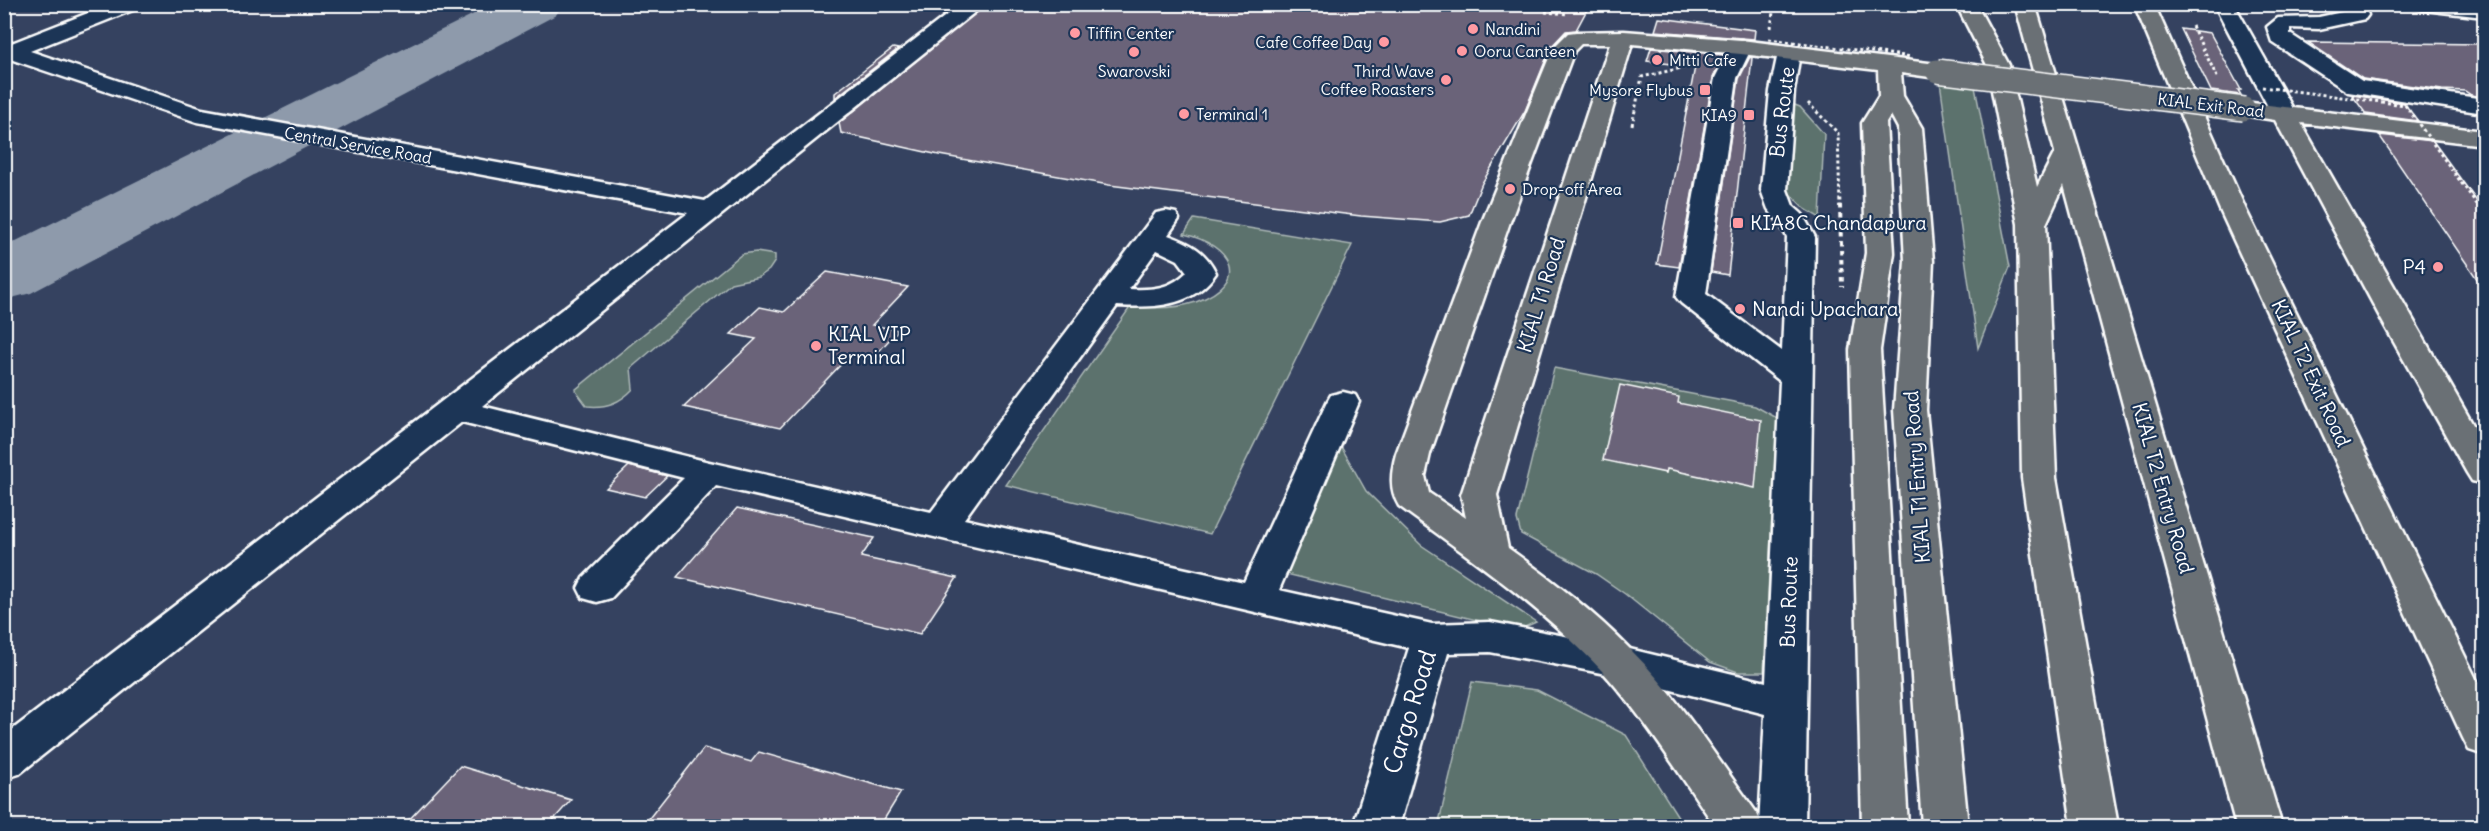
<svg xmlns="http://www.w3.org/2000/svg" width="2489" height="831" viewBox="0 0 2489 831" font-family="Delius,sans-serif">
  <rect width="100%" height="100%" fill="#1d3557"/>
  <filter id="ink" filterUnits="userSpaceOnUse"><feTurbulence type="fractalNoise" baseFrequency=".0167" numOctaves="2"/><feDisplacementMap in="SourceGraphic" scale="12" xChannelSelector="R" yChannelSelector="G"/><feConvolveMatrix kernelMatrix="1 2 1 2 8 2 1 2 1" color-interpolation-filters="sRGB"/></filter>
  <g filter="url(#ink)">
    <path fill="#344361" d="M5,5h2479v821h-2479z"/>
    <path fill="#5b726d" stroke="#adb8b6" stroke-width="1.5" d="M1940,82l35,5 35,180 -32,81z
      M1787,102l13,5 24,27 -4,84 -15,-9 -19,-19z
      M1194,219l158,26 -142,289 -204,-49 125,-179c22,3 44,3 65,-4 56,-21 35,-57 -12,-68z
      M756,252l19,3v6l-6,9 -10,7 -28,6 -100,85 2,21c-13,14 -27,19 -46,17l-12,-16 167,-136z
      M1554,368l201,38 22,12 -13,254h-26l-28,-10 -85,-68 -29,-20 -75,-40 -4,-15z
      M1338,441l28,50 55,54 115,77 -18,8 -236,-57z
      M1472,682l65,8 89,45 58,91h-246z"/>
    <g fill="none" stroke-linecap="round" stroke-linejoin="round">
      <path fill="#8e9aab" fill-rule="evenodd" d="M494,4h69l-7,11 -525,278 -27,7v-53z"/>
    </g>
    <path fill="#6a6479" stroke="#fff" stroke-width="1.5" d="M987,4h603l-14,26 -10,1 -15,16 -26,64 -43,72 -13,32 -29,7 -79,-6 -252,-31 -170,-30 -98,-22 -2,-10z
      M1659,18l96,12 -1,9 -99,-8z
      M2181,29l29,4 31,57h-3l3,5 -30,-4z
      M2308,42l176,2v53l-13,-2 -6,-4 -23,-1 -79,-11z
      M893,48l5,1 -63,49v-5z
      M1651,48l73,7 -11,23 -34,189 -22,-3 38,-197 -48,-6z
      M1750,57l2,1 -24,217 -17,-3 28,-193z
      M2352,95l52,8 14,18 -52,-7z
      M2379,135l54,6 51,70v78z
      M827,272l81,15 -36,38 26,5 -25,28 -22,-4 -71,74 -96,-21 72,-68 -25,-5 29,-27 24,5z
      M1620,385l59,12 -1,6 83,17 -6,68 -88,-19 -1,4 -63,-13z
      M629,466l38,10 -22,21 -39,-9z
      M737,508l137,30 -13,19 96,21 -37,56 -243,-57z
      M704,748l47,14 8,-10 142,40 -21,34h-237z
      M460,766l111,34 -23,26h-145z"/>
    <g fill="none" stroke-linecap="round" stroke-linejoin="round">
      <defs>
        <path id="minor" d="M111,4h30l-3,4 -108,43 172,58 503,92 256,-197h24l-503,402 227,56 222,50 225,-299 10,-2 10,2 3,6 -11,16c22,8 38,16 48,38 -23,34 -61,35 -99,33l-153,213 280,63 83,-180 4,-7 12,-3 12,3 4,7 -80,188 153,34 58,-2 127,24 149,36 14,-301 -99,-78 -5,-6 39,-219 18,-36 8,-2 8,2 3,5 -15,31 -31,216 76,57 5,-114 -7,-13 -12,-15 -7,-19 9,-99 8,-38 3,-5 8,-2 8,2 3,5 -6,38 -7,99 6,16 9,8 13,23 -10,589h-46l6,-112 -148,-38 -127,-24 -42,1 -49,173h-46l56,-178 -693,-162 -105,112 -14,4 -14,-4 -5,-10 5,-10 101,-100 -222,-56 -443,352 -15,5v-43l684,-523 -491,-91 -187,-63 -6,1v-14zM1157,250l21,10 9,12c-17,17 -35,18 -58,17z
          M2214,4h20l62,110 -4,5 -8,2 -8,-2 -4,-5z
          M2342,4h22l4,11 -3,4 -46,10 -29,-1v6l72,47 122,18v14l-136,-21 -76,-50 -5,-15 11,-9 41,-1 28,-6z
          M2414,4l70,1v12l-60,-7 -7,-2z"/>
        <path id="major" d="M1956,4h20l33,61 28,122 18,-35 -40,-148h20l247,822h-46l-172,-641 -18,39 10,254 62,348h-46l-50,-348 -4,-254 -31,-159z
          M2134,4h20l92,206 238,485v60l-15,-5 -6,-12 -243,-528z
          M1624,31l117,9 196,24 8,2 3,5 -3,5 -8,2 -36,-5 2,23 19,32 11,133 -7,149 42,416h-46l-28,-416 11,-149 -7,-133 -7,-13 -5,8 8,130 -14,97 28,476h-46l-12,-476 16,-97 -4,-130 17,-27 -1,-26 -137,-16 -109,-10 -135,451 11,53c43,31 85,63 123,102 48,48 85,107 125,162l7,14h-48c-36,-52 -70,-108 -113,-155 -60,-64 -132,-113 -203,-165 -10,-17 -8,-33 -3,-52l86,-232 71,-174 15,-15 8,-1zM1581,44h29l-149,451 5,23 -37,-25 -4,-17 5,-22 80,-232 64,-171z
          M2244,102l240,29v14l-183,-22 183,321v40l-12,-3 -5,-8 -86,-154 -106,-199 -39,-6 -4,-5 4,-5z"/>
      </defs>
      <use href="#minor" stroke="#fff" stroke-width="5"/>
      <use href="#major" stroke="#fff" stroke-width="5"/>
      <path stroke="#fff" stroke-width="3" stroke-dasharray="3 3" stroke-linecap="butt" d="M1853,4l26,4
        M1545,12l23,2
        M2192,26l26,53
        M1771,28l3,-24
        M1808,103l30,30 2,74
        M1632,125l10,-48 44,-10"/>
      <path stroke="#fff" stroke-width="4" stroke-dasharray="4.5 4.5" stroke-linecap="butt" d="M1840,205l2,82"/>
      <use href="#minor" fill="#1d3557" fill-rule="evenodd"/>
      <use href="#major" fill="#6a7074" fill-rule="evenodd"/>
      <defs>
        <path id="major-bridge" d="M1937,71l307,38"/>
      </defs>
      <use href="#major-bridge" stroke="#fff" stroke-width="26" stroke-linecap="butt"/>
      <path stroke="#fff" stroke-width="3" stroke-dasharray="3 3" stroke-linecap="butt" d="M1769,39l143,18
        M2262,87l143,18 74,102"/>
      <path stroke="#fff" stroke-width="4" stroke-dasharray="4.5 4.5" stroke-linecap="butt" d="M2478,205l6,8"/>
      <use href="#major-bridge" stroke="#6a7074" stroke-width="23"/>
    </g>
  </g>
  <g fill="#ff9aa2" stroke="#1d3557" stroke-width="2">
    <circle cx="1473" cy="29" r="6"/>
    <circle cx="1075" cy="33" r="6"/>
    <circle cx="1384" cy="42" r="6"/>
    <circle cx="1462" cy="51" r="6"/>
    <circle cx="1134" cy="52" r="6"/>
    <circle cx="1657" cy="60" r="6"/>
    <circle cx="1446" cy="80" r="6"/>
    <rect x="1699" y="84" width="12" height="12" rx="3"/>
    <circle cx="1184" cy="114" r="6"/>
    <rect x="1743" y="109" width="12" height="12" rx="3"/>
    <circle cx="1510" cy="189" r="6"/>
    <rect x="1732" y="217" width="12" height="12" rx="3"/>
    <circle cx="2438" cy="267" r="6"/>
    <circle cx="1740" cy="309" r="6"/>
    <circle cx="816" cy="346" r="6"/>
  </g>
  <g text-anchor="middle" stroke-width="4.5" stroke-linejoin="round" paint-order="stroke">
    <g font-size="16" fill="#fff" stroke="#1d3557" text-anchor="start">
      <text x="1485" y="35">Nandini</text>
      <text x="1087" y="39">Tiffin Center</text>
      <text x="1372" y="48" text-anchor="end">Cafe Coffee Day</text>
      <text x="1474" y="57">Ooru Canteen</text>
      <text x="1669" y="66">Mitti Cafe</text>
      <text x="1134" y="77" text-anchor="middle">Swarovski</text>
      <text x="1434" y="77" text-anchor="end">Third Wave<tspan x="1434" dy="18">Coffee Roasters</tspan></text>
      <text x="1693" y="96" text-anchor="end">Mysore Flybus</text>
      <text x="1196" y="120">Terminal 1</text>
      <text x="1737" y="121" text-anchor="end">KIA9</text>
      <text x="1522" y="195">Drop-off Area</text>
    </g>
    <g font-size="16" fill="#fff" stroke="#1d3557">
      <text transform="translate(2211 105) rotate(7)" y="6">KIAL Exit Road</text>
      <text transform="translate(358 145) rotate(10)" y="6">Central Service Road</text>
    </g>
    <g font-size="20" fill="#fff" stroke="#1d3557">
      <text transform="translate(1782 112) rotate(-83)" y="7">Bus Route</text>
      <text transform="translate(1541 295) rotate(-73)" y="7">KIAL T1 Road</text>
      <text transform="translate(2311 373) rotate(65)" y="7">KIAL T2 Exit Road</text>
      <text transform="translate(1917 477) rotate(-94)" y="7">KIAL T1 Entry Road</text>
      <text transform="translate(2163 488) rotate(74)" y="7">KIAL T2 Entry Road</text>
      <text transform="translate(1789 602) rotate(-88)" y="7">Bus Route</text>
    </g>
    <g font-size="20" fill="#fff" stroke="#1d3557" text-anchor="start">
      <text x="1750" y="230">KIA8C Chandapura</text>
      <text x="2426" y="274" text-anchor="end">P4</text>
      <text x="1752" y="316">Nandi Upachara</text>
      <text x="828" y="341">KIAL VIP<tspan x="828" dy="23">Terminal</tspan></text>
    </g>
    <g font-size="24" fill="#fff" stroke="#1d3557">
      <text transform="translate(1410 712) rotate(-73)" y="8">Cargo Road</text>
    </g>
  </g>
  <rect width="2489" height="831" fill="none" stroke="#1d3557" stroke-width="24"/>
  <rect x="12" y="12" width="2465" height="807" fill="none" stroke="#fff" stroke-width="2" filter="url(#ink)"/>
</svg>
